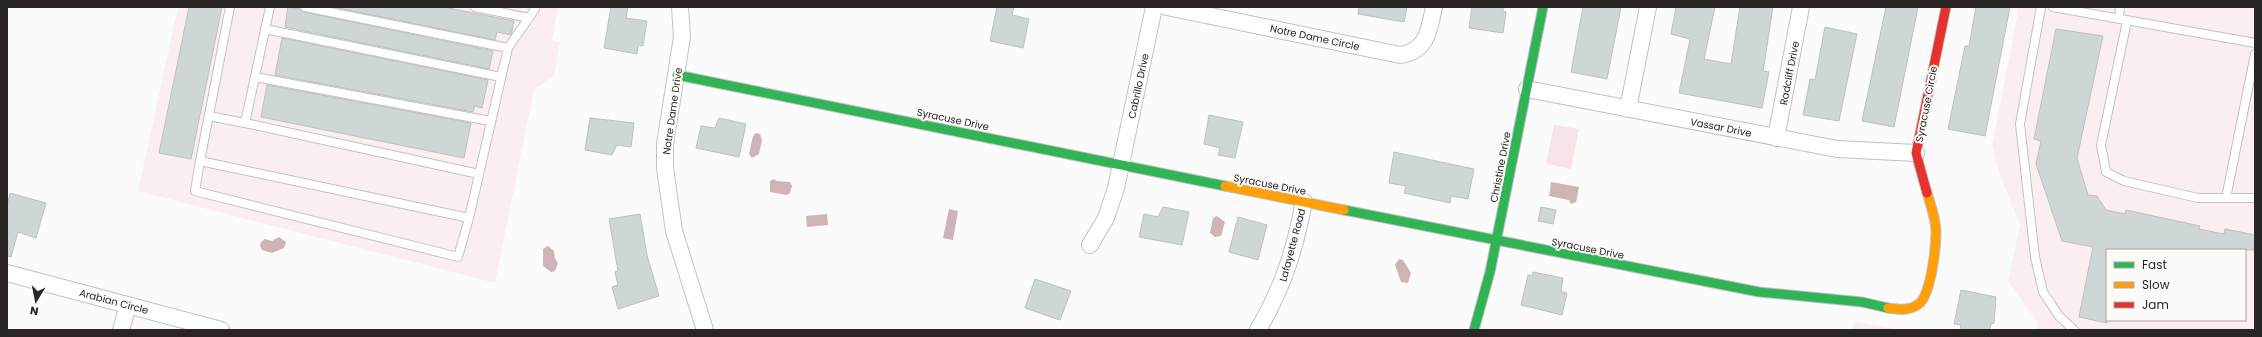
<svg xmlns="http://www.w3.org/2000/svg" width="2262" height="337" viewBox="0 0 2262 337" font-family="Poppins,sans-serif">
  <rect width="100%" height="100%" fill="#fcfbfb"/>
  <path fill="#faeef0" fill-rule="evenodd" d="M178,7h380l-6,33 8,2 -6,34 -20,13 -39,194 -357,-92z
    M2019,7h236v323h-218l1,-7 -30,-42 12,-56 -20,-50 -8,-29zM2107,250h138v70h-138z
    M1854,321l45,9h-46z"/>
  <path fill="#f6e4e7" d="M1554,125l25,4 -8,40 -25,-5z"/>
  <path fill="#ceb3b7" d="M756,133l4,1 2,6 -3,14 -7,4 -3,-4 4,-18z
    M773,179l4,2 13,1 2,4 -2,7 -3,2 -17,-3v-11z
    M1551,182l28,5 -3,15 -5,2 -2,-4 -20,-4z
    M949,209l9,2 -5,29 -10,-2z
    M827,214l1,11 -21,2 -1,-11z
    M1217,216l8,6 -4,14 -6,1 -5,-4 3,-15z
    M279,237l7,5 -2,6 -12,5 -10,-3 -2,-4 1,-4 4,-3 7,2z
    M548,246l6,5 1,8 3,4 -3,8 -4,1 -8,-6v-17z
    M1399,259l4,1 8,13 -3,10 -7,-1 -6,-17z"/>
  <path fill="#cfd7d6" stroke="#bec0c0" d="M189,7h33l-31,152 -32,-6z
    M288,7l12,2 4,3 189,39 -4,18 -204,-42z
    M333,7h110l71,14 -3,14 -14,-3 -2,8z
    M611,7h17l-2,11 21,3 -4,25 -5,-1 -1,9 -33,-6z
    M997,7h17l-2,8 17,4 -6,29 -33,-7z
    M1359,7h48l-3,15 -46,-8z
    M1472,7h31v4l3,1 -3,21 -34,-5z
    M1583,7h38l-14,72 -36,-7z
    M1676,7h39l-11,52 27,5 9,-57h33l-10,64 6,1 -7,36 -83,-15 11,-54 -19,-5z
    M1886,7h32l-24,120 -32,-6z
    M1976,7h34l-25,129 -37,-7 17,-83h4z
    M1825,27l32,7 -18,87 -36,-6 7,-36 5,1z
    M2056,29l47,7 -26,122 11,37 9,1 9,14 19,4 1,-4 74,16 -1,3 25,5 1,-5 30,6v15h-148v73l-28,-6 14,-70 -31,-6 -26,-77 5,-23 -7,-2z
    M282,38l206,42 -6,28 -7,-2 -2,6 -198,-37z
    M267,85l204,38 -7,35 -203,-41z
    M1209,115l34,7 -8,36 -17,-3 2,-7 -16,-4z
    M590,118l44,5 -3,24 -14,-2 -5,10 -27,-5z
    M719,118l27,6 -7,33 -43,-9 5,-22 14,2z
    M1394,152l80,17 -6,30 -17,-3 -1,7 -46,-10 2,-7 -17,-3z
    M10,193l36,10 -10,35 -18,-6 -7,25 -4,-1v-50z
    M1163,207l26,5 -7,33 -43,-8 5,-23 14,3z
    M1541,207l15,3 -3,14 -15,-3z
    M640,214l7,41 12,41 -41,13 -6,-22 6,-2 -3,-13 3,-1 -9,-52z
    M1238,217l29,8 -9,35 -29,-8z
    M1533,272l30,6 -2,13 6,2 -5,22 -41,-10 7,-30 4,1z
    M1035,279l36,12 -11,29 -35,-12z
    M1961,290l35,7 -2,26 -3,1 -1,6h-30l1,-5 -7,-1z"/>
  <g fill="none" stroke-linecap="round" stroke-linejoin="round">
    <defs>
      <path id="lane" d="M230,7l-30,154 269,57 39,-170 27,-39
        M305,7l203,41
        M475,7l54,11
        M2041,7l-21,117 15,133 8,35 16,24 15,14
        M2053,7l202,36
        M2119,19l1,-12
        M2127,21l-26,124 5,27 18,9 74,17h57
        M265,29l236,48
        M255,77l235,44
        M209,116l36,7 25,-116
        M245,123l234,51
        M200,161l-5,30 263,66 11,-39
        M2226,198l29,-144"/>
      <path id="street" d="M680,7l2,30 -17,107v24l9,63 31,99
        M1167,7l233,48c28,-4 29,-26 34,-48
        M1527,89l310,60 79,4
        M1628,109l20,-102
        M1776,138l25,-131
        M1090,245l16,-27 10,-30 38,-181
        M7,273l214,57
        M121,330l7,-25
        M1258,330c26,-45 36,-78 46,-128"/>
      <path id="fast" d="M677,75l548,111
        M1344,210l415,82 103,10 26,6
        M1474,330l16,-58 53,-265"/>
      <path id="slow" d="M1225,186l119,24
        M1888,308c11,2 23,3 32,-5 11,-11 16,-55 16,-71 0,-13 -5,-26 -9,-39"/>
      <path id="jam" d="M1927,193l-11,-40 30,-146"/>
    </defs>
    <use href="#lane" stroke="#c4c1c1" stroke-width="10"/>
    <use href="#street" stroke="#c4c1c1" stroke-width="18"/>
    <use href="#fast" stroke="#c4c1c1" stroke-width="11"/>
    <use href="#slow" stroke="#c4c1c1" stroke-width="11"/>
    <use href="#jam" stroke="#c4c1c1" stroke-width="11"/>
    <use href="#lane" stroke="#fffefe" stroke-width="8"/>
    <use href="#street" stroke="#fffefe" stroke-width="16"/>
    <use href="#fast" stroke="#30b455" stroke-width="9"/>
    <use href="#slow" stroke="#ff9f0a" stroke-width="9"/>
    <use href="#jam" stroke="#e5322d" stroke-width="9"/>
  </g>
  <g text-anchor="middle" stroke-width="4" stroke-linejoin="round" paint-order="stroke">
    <g font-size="10" fill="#2b2626" stroke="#fdfafa">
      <text transform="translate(1315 37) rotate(12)" y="4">Notre Dame Circle</text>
      <text transform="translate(1789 73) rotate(-79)" y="4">Radcliff Drive</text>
      <text transform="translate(1138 86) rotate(-78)" y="4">Cabrillo Drive</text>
      <text transform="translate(1926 104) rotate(-79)" y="4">Syracuse Circle</text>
      <text transform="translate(672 111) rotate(-82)" y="4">Notre Dame Drive</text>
      <text transform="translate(953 119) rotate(12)" y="4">Syracuse Drive</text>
      <text transform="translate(1721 127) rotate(11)" y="4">Vassar Drive</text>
      <text transform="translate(1500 167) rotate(-79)" y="4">Christine Drive</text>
      <text transform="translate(1270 184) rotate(11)" y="4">Syracuse Drive</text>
      <text transform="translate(1292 245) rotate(-75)" y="4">Lafayette Road</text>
      <text transform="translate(1588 248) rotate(11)" y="4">Syracuse Drive</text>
      <text transform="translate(114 301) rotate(15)" y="4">Arabian Circle</text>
    </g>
  </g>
  <rect width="2262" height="337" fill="none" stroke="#2b2626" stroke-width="16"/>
  <rect x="2106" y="249" width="140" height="72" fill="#fdfafa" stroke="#a9a5a5"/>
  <rect x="2114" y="262" width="20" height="6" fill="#30b455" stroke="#a9a5a5"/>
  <text x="2142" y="269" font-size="12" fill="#2b2626">Fast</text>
  <rect x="2114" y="282" width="20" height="6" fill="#ff9f0a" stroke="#a9a5a5"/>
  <text x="2142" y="289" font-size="12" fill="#2b2626">Slow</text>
  <rect x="2114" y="302" width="20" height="6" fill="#e5322d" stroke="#a9a5a5"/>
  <text x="2142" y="309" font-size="12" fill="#2b2626">Jam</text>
  <g transform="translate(36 301) rotate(190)" stroke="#fdfafa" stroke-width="3" paint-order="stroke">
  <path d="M0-3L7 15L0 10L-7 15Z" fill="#2b2626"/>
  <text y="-6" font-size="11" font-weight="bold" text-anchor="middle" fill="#2b2626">N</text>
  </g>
</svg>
